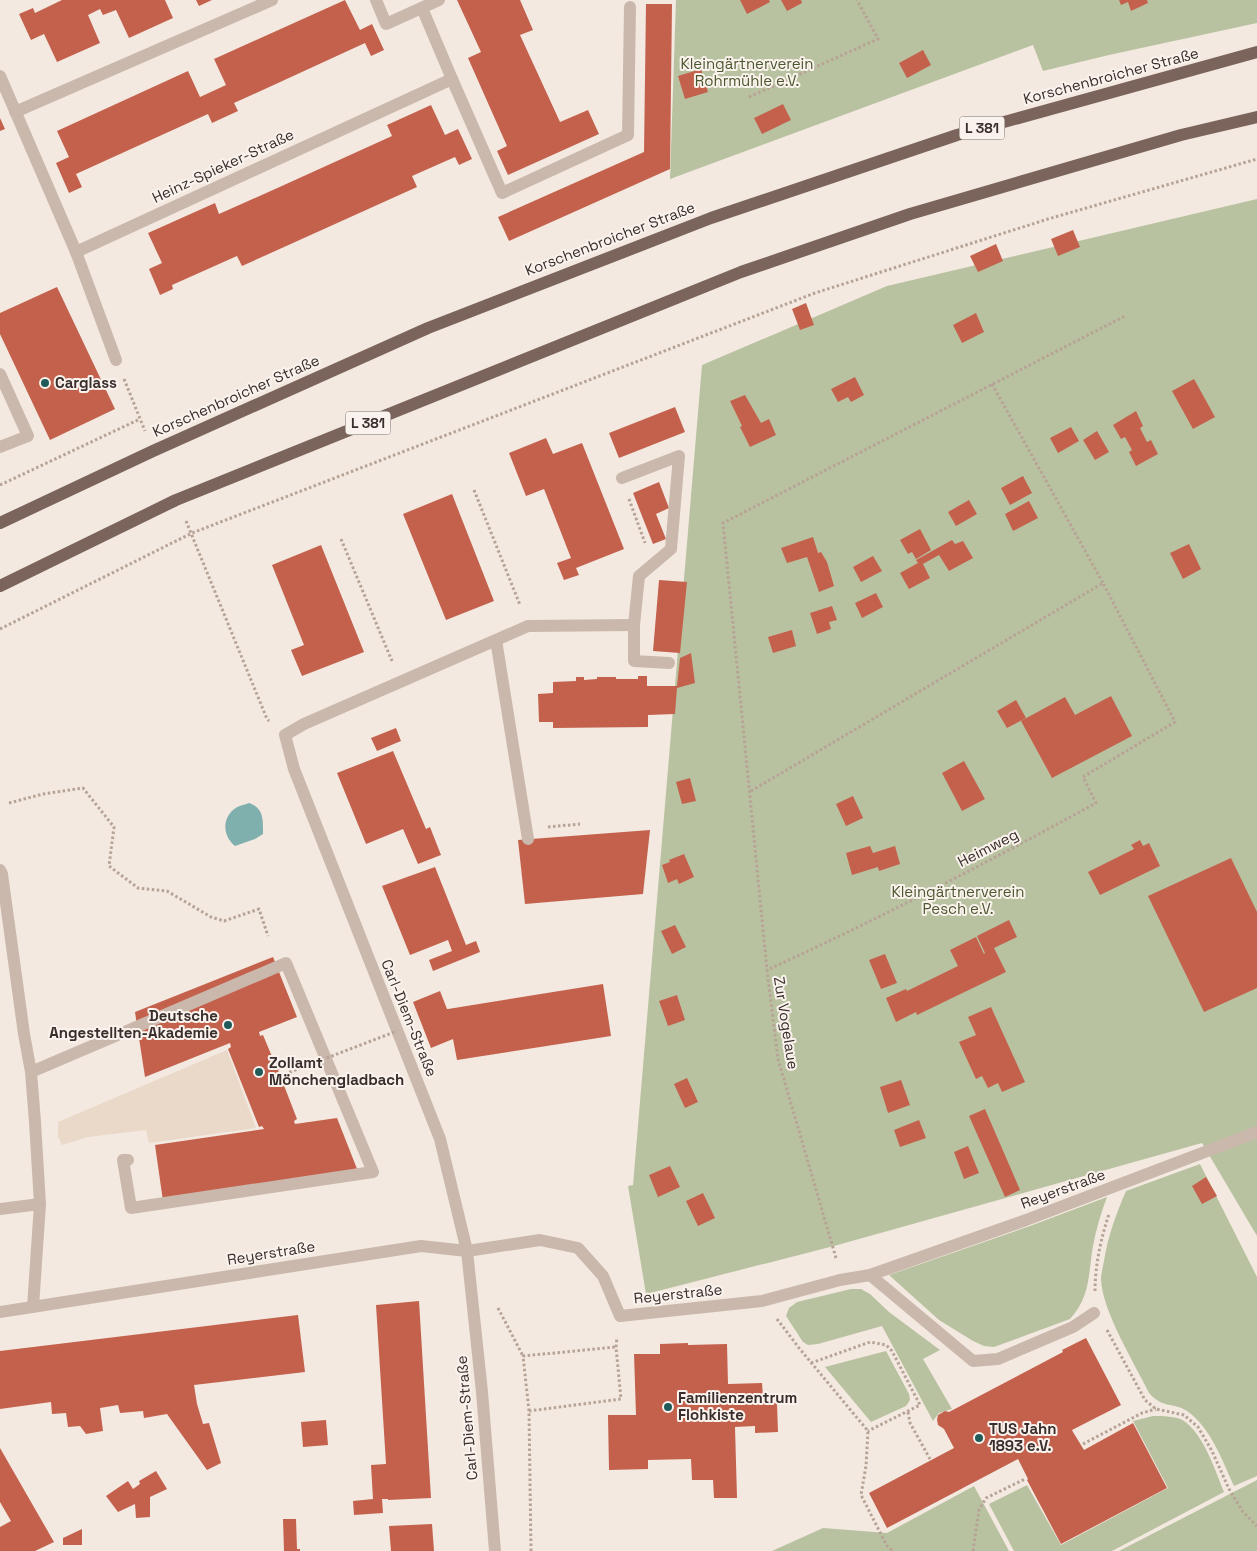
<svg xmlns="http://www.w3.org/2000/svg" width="1257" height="1551" viewBox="0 0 1257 1551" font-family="'Space Grotesk',sans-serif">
  <rect width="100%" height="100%" fill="#f3e9e0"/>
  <path fill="#b9c2a0" d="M676,0h581v23l-148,32 -66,16 -10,-26 -363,134z
    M1257,199v1037l-55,-93 -368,103 -188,48 -18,-108 5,-1 69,-820 185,-79z
    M1200,1164l57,113v199l-23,10c-12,-26 -23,-58 -47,-75 -14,-9 -24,-2 -38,-18 -15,-31 -46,-80 -48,-113 0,-7 2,-13 3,-19 4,-25 12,-47 22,-70z
    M1107,1197c-6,16 -11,32 -14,49 -5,28 -2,50 -23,73l-76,28 -10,-1 -11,-5 -34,-21 -50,-45 141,-49z
    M851,1289h10l9,5 19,18 51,38 -17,9 29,50 -13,4 -6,8 -51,-95 -64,18 -10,1 -5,-3 -17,-26 3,-8 8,-6z
    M886,1351l23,43 1,6 -4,6 -35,16 -46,-55z
    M1153,1416c10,0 23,0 31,5 20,14 31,49 40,71l-112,59h-98l-25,-47 38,-19 34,60 107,-57 -35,-67z
    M1257,1480v71h-138z
    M974,1486l35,65h-237l51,-23 64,5z"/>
  <path fill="#ead8c8" d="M227,1050l29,78 -107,15 -3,-13 -58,7 -26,8 -4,-8v-15z"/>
  <path fill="#7fb0ae" d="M249,803c15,5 14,17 14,31l-8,5 -20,7c-12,-10 -13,-26 -2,-36 4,-4 11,-5 16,-7z"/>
  <path fill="#c4614d" d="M62,0h103l8,18 -44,20 -13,-28 -13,5 -3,-6 -12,6 12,28 -43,19 -13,-28 -13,6 -12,-26 14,-6 2,5z
    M196,0h16l-13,6z
    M345,0l15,30 12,-6 12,26 -13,6 -6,-13 -87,40 -44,20 4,8 -26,12 -4,-9 -132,60 6,13 -13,6 -13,-30 13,-6 -12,-26 131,-60 12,26 26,-12 -12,-26z
    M457,0h63l13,30 -13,5 40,87 28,-12 11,24 -91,41 -11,-24 10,-5 -39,-88 13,-6z
    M740,0h29l1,2 -23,12z
    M781,0h20l1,3 -15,8z
    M1119,0h28l1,3 -17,8 -3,-9 -7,3z
    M646,4h26l-2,165 -161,72 -11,-24 146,-65z
    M923,50l8,15 -24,13 -8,-15z
    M701,69l7,23 -23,7 -7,-23z
    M783,104l8,16 -29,14 -8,-16z
    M431,105l14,30 13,-6 14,30 -13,6 -4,-8 -43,19 5,11 -175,79 -5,-10 -65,29 1,4 -13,6 -11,-26 13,-6 -14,-30 67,-30 4,11 65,-29 108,-49 -5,-11z
    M0,118l5,11 -5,2z
    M1073,230l7,17 -22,9 -7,-17z
    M996,244l7,17 -25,11 -8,-16z
    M57,287l58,122 -65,31 -50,-106v-21z
    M806,303l8,22 -14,5 -8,-21z
    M976,313l8,19 -22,11 -9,-18z
    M855,377l9,18 -13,7 -3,-5 -10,5 -7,-13z
    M1194,379l21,38 -22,12 -21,-38z
    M745,395l16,28 8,-4 7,16 -26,12 -10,-20 2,-1 -12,-25z
    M675,407l10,25 -66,26 -10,-25z
    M1136,411l7,15 -3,2 7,14 4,-2 7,14 -22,12 -7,-14 3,-2 -7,-13 -4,2 -8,-14z
    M1071,427l8,14 -21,12 -8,-15z
    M1097,431l12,21 -14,8 -12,-20z
    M546,438l7,16 29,-11 42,106 -48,19 3,7 -15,5 -7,-17 14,-5 -27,-69 -18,7 -17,-43z
    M1023,476l9,17 -22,12 -9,-17z
    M659,482l10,26 -13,6 10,25 -13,5 -20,-51z
    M452,494l42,107 -48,19 -43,-106z
    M969,500l8,14 -21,12 -8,-14z
    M1029,501l9,17 -25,13 -8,-17z
    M920,529l11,21 -15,9 -4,-7 -4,2 -8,-14z
    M813,537l5,16 3,-1 6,10 7,24 -15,6 -12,-35 -20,6 -6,-15z
    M952,540l3,4 8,-3 10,17 -24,13 -10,-16 -16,9 7,14 -21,11 -9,-16 18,-10 -2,-3z
    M1189,544l12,25 -18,10 -13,-26z
    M321,545l43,107 -62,24 -11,-26 13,-5 -32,-80z
    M873,556l9,15 -21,11 -8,-15z
    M659,580l28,2 -7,71 -27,-2z
    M876,593l7,14 -21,11 -7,-15z
    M832,606l5,14 -8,2 2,7 -14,5 -7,-21z
    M792,630l4,16 -23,7 -5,-16z
    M691,653l4,30 -18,5 -2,26 -27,1v12l-95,1v-6h-14l-1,-28 15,-1v-11l23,-1v-4h8v3l13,-1v-2h19v2h22v-3h9v10h30l3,-28z
    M1111,696l21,40 -80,42 -31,-57 44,-24 10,18z
    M1016,700l10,18 -19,10 -10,-17z
    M396,728l5,13 -24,10 -6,-13z
    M393,751l33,78 4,-2 11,28 -23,9 -15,-35 -37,15 -29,-71z
    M964,761l21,38 -23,12 -20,-38z
    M690,778l6,23 -14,3 -6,-22z
    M853,796l10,22 -17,8 -10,-22z
    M650,830l-7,64 -118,10 -7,-64z
    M1140,840l3,6 6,-3 11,23 -60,29 -12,-23 46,-23 -3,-4z
    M870,846l3,7 22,-7 5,18 -21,7 -1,-4 -26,8 -6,-22z
    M684,854l10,23 -15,7 -2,-5 -9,4 -6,-18 8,-3 -1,-2z
    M1231,858l26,54v76l-53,24 -56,-116z
    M435,867l31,78 10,-4 4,11 -47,19 -4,-11 23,-9 -4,-11 -38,15 -28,-69z
    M1009,920l8,17 -23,11 12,24 -89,43 -1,-3 -20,10 -10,-24 20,-9 1,2 51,-25 -8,-16 26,-13 8,17 1,-1 -8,-17z
    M675,925l11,22 -14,7 -11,-23z
    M885,954l12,29 -16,6 -12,-29z
    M273,957l24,60 -38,15 1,4 3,-1 10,24 3,-1 4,11 -2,1 19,49 -3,2 1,3 42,-6 24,61 -197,29 -9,-63 109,-16 -2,-3 -3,1 -31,-78 3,-2 -1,-4 -85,34 -10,-65z
    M603,984l8,52 -154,24 -4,-21 -22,9 -18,-46 27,-11 7,18h1z
    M677,995l8,25 -17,6 -9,-25z
    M991,1007l34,75 -23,10 -4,-9 -10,5 -6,-12 -6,3 -17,-37 17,-7 -8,-18z
    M687,1078l11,24 -13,6 -11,-24z
    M901,1080l9,25 -22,8 -8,-26z
    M985,1109l35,81 -15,7 -36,-81z
    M919,1120l7,18 -26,9 -6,-17z
    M968,1146l11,27 -15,6 -10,-27z
    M670,1166l10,21 -22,10 -9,-22z
    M1206,1177l11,19 -15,8 -10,-18z
    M703,1193l12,25 -17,8 -12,-25z
    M419,1301l12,197 -43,2v-1h-6l1,14 -29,2 -1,-14 20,-2 -2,-34 15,-1 -10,-159z
    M298,1315l7,57 -111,13 3,19 6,20 6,-1 12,40 -14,7 -40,-56 -23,4 -1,-7 -23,2 -2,-8 -18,3 3,23 -17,3 -6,-8 -12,1 -2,-14 -14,1 -1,-12 -51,7v-58z
    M1086,1338l35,67 -49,25 1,2 11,18 49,-27 34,65 -106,56 -34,-64 1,-1 -10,-20 -131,69 -18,-35 85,-45 -10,-19 -6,-4 -1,-5 1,-5 7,-4 4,1 114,-60 -1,-2z
    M688,1343v2l39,-1 1,40 34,-1 1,14h-6l1,6h19l1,29 -23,1v-7l-20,1 2,71h-23l-1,-18h-21l-1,-21 -43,1v9l-39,1 -1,-55h28l-2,-61h26v-10z
    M326,1420l2,25 -25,2 -2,-25z
    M0,1448l54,94 -19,9h-35v-24l11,-6 -11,-19z
    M156,1471l11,18 -17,8v20l-14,1 -1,-14 -17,8 -12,-16 22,-15 5,8 7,-5 -1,-3z
    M283,1519h13l1,30h3v2h-16z
    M432,1524l2,27h-43l-2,-25z
    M82,1529v16h-19v-7z"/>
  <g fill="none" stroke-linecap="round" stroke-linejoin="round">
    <path stroke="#b7a296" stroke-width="3" stroke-dasharray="2.5 2.5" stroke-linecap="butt" d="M749,97l129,-58 -21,-39
      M124,379l21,52
      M992,384l111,199
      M0,485l140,-66
      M474,490l46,115
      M629,499l16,44
      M186,521l81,198 2,2
      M341,539l51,122
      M0,629l192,-96 623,-240 233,-74 209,-60
      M751,791l352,-208 72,139 -92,55 13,26c-108,59 -217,116 -329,167
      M9,803l34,-9 40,-6 31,39 -5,39 29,22 29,3 44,26 13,4 35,-12 9,27
      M548,827l32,-3
      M836,1258l-58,-199 -11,-89 -44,-447 402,-207
      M1095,1291c0,-26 6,-53 14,-77
      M498,1308l25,48
      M777,1319l22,29 69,83 -2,35 -5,29 26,51 6,5
      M1107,1330l38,70 11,9 28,6 14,12 14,24 17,38 14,23 14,14
      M811,1363l59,-21 16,3 6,6 28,54 -52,26
      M529,1411l-6,-55 93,-9
      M908,1412l2,11 20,36
      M1083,1444l59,-31 14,-4
      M531,1551l-2,-140 92,-12 -5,-52 1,-10
      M973,1551l6,-41 7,-12 39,-19"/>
    <path stroke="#cbb8ac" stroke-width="12" d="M452,79l50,114 126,-58 2,-128
      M76,252l40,108
      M0,374l28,62 -28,11
      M622,478l57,-22 -8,93 -32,27 -5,49v36l35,2
      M0,870l2,4 22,160 7,38 4,50 5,82 -7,103
      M31,1072l255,-109 87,209 -242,36 -8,-48h5
      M0,1209l40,-5
      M870,1275l103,86 25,-2 75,-32 21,-14"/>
    <path stroke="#cbb8ac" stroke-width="12" d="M76,252l376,-173"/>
    <path stroke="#cbb8ac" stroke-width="12" d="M376,0l10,24 53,-24
      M422,8l30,71
      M0,76l76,176
      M15,112l257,-112
      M496,640l32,199
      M0,1312l421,-66 46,5 73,-11 38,8 25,28 17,40 142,-15 78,-21 30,-5 156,-55 231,-88
      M495,1551l-13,-159 -15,-141 -27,-112 -146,-370 -9,-34 19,-11 224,-98 106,-1"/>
    <path stroke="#7b645c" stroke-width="12" d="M0,523l153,-72 275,-123 283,-110 246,-83 300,-83
      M0,586l176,-86 565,-228 169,-58 271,-79 76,-18"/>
    <path stroke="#b7a296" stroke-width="3" stroke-dasharray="2.5 2.5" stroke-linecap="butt" d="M280,1076l117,-45"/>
  </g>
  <g fill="#205b5a" stroke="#faf3ed" stroke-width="2">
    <circle cx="45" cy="383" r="5"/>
    <circle cx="228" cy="1025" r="5"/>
    <circle cx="259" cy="1072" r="5"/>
    <circle cx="668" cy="1407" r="5"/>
    <circle cx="979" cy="1438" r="5"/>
  </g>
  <g text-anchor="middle" stroke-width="4" stroke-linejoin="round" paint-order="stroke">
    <g fill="#faf3ed" stroke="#736965" stroke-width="1">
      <rect x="959.5" y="116.5" width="45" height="23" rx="4"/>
      <rect x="345.5" y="411.5" width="45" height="23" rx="4"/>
    </g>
    <g font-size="14" font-weight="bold" fill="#392e2b">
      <text x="982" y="133">L 381</text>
      <text x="368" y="428">L 381</text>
    </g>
    <g font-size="15" fill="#4c572f" stroke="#faf3ed">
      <text x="747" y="69">Kleingärtnerverein<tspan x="747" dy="17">Rohrmühle e.V.</tspan></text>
      <text x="958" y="897">Kleingärtnerverein<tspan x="958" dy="17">Pesch e.V.</tspan></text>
    </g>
    <g font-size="15" fill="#392e2b" stroke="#faf3ed">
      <text transform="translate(1111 76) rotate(-15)" y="5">Korschenbroicher Straße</text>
      <text transform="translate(223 166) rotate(-25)" y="5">Heinz-Spieker-Straße</text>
      <text transform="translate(610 239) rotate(-21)" y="5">Korschenbroicher Straße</text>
      <text transform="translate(236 396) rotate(-24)" y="5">Korschenbroicher Straße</text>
      <text transform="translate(988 848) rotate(-27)" y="5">Heimweg</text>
      <text transform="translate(409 1018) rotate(68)" y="5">Carl-Diem-Straße</text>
      <text transform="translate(786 1023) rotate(81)" y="5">Zur Vogelaue</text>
      <text transform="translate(1063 1189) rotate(-20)" y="5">Reyerstraße</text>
      <text transform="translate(271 1253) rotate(-9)" y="5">Reyerstraße</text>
      <text transform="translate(678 1294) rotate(-6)" y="5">Reyerstraße</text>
      <text transform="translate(467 1418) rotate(-95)" y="5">Carl-Diem-Straße</text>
    </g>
    <g font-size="15" font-weight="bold" fill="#392e2b" stroke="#faf3ed" text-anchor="start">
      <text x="55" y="388">Carglass</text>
      <text x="218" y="1021" text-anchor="end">Deutsche<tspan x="218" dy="17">Angestellten-Akademie</tspan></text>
      <text x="269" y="1068">Zollamt<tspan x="269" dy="17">Mönchengladbach</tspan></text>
      <text x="678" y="1403">Familienzentrum<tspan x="678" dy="17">Flohkiste</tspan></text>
      <text x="989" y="1434">TUS Jahn<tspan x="989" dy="17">1893 e.V.</tspan></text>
    </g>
  </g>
</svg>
